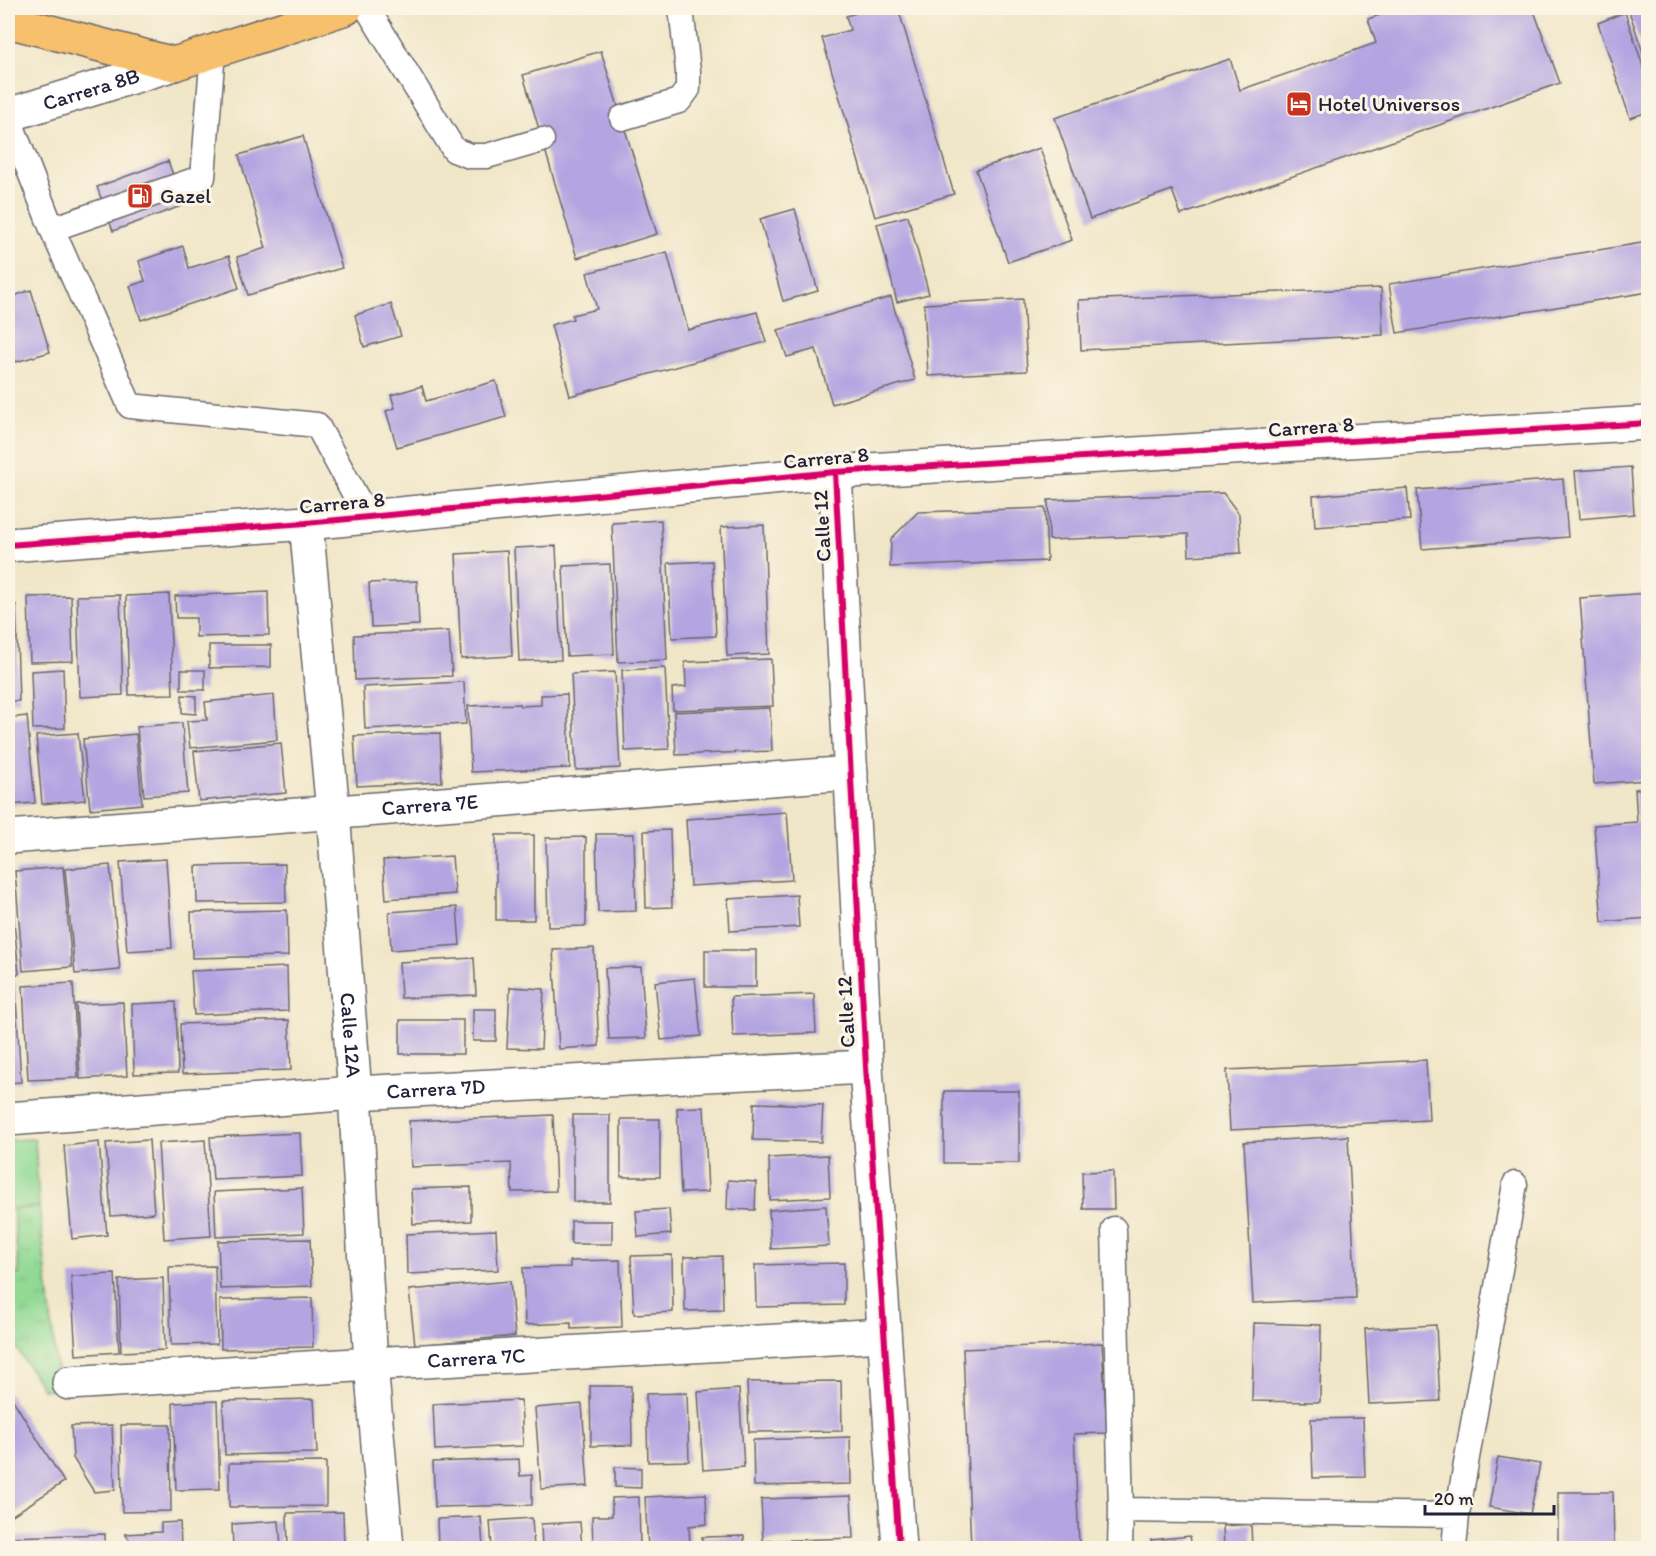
<svg xmlns="http://www.w3.org/2000/svg" width="1656" height="1556" viewBox="0 0 1656 1556" font-family="Itim,sans-serif">
  <defs>
    <pattern id="grass-tufts" width="24" height="20" patternUnits="userSpaceOnUse" patternTransform="scale(1.5)"><rect width="24" height="20" fill="#91d994"/><path d="M3 7l-1-3M5 7V3M7 7l1-3M15 17l-1-3M17 17v-4M19 17l1-3" fill="none" stroke="#7dba80"/></pattern>
  </defs>
  <rect width="100%" height="100%" fill="#fcf5e5"/>
  <filter id="ink" filterUnits="userSpaceOnUse"><feTurbulence type="fractalNoise" baseFrequency=".0167" numOctaves="2"/><feDisplacementMap in="SourceGraphic" scale="12" xChannelSelector="R" yChannelSelector="G"/><feConvolveMatrix kernelMatrix="1 2 1 2 8 2 1 2 1" color-interpolation-filters="sRGB"/></filter>
  <filter id="wash" filterUnits="userSpaceOnUse"><feTurbulence type="fractalNoise" baseFrequency=".008" numOctaves="4" result="noise"/><feDisplacementMap in="SourceGraphic" scale="24" xChannelSelector="R" yChannelSelector="G"/><feGaussianBlur stdDeviation="1.35" result="paint"/><feColorMatrix in="noise" values="0 0 0 0 0 0 0 0 0 0 0 0 0 0 0 0 0 1.4 0 .05"/><feComposite in="paint" operator="in"/></filter>
  <g filter="url(#wash)">
    <rect width="100%" height="100%" fill="#f0e6c8"/>
    <path fill="url(#grass-tufts)" stroke="#5a7e68" stroke-width="1.5" d="M39,1207l20,182 -16,1 -35,-56v-59l11,-1 -6,-65z"/>
    <path fill="#91d994" stroke="#5a7e68" stroke-width="1.5" d="M35,1139l4,68 -31,2v-69z"/>
    <g id="blocks">
      <path fill="#b4a4e1" d="M874,8h24l56,186 -79,23 -53,-179 28,-8 -4,-14z
        M1401,8h132l27,75 -379,132 -9,-25 -82,29 -35,-101 175,-59 10,31 136,-47 -8,-24z
        M1628,8h20v59z
        M1625,12l23,69v31l-18,6 -32,-95z
        M601,51l56,183 -80,24 -54,-183z
        M303,136l39,132 -94,27 -11,-38 29,-9 -27,-93z
        M1040,148l32,92 -64,22 -32,-92z
        M168,161l16,44 -71,26 -16,-44z
        M795,209l23,82 -35,10 -23,-82z
        M908,216l21,78 -32,8 -20,-78z
        M1648,242v50l-251,41 -8,-49z
        M183,246l6,22 40,-12 10,32 -98,32 -11,-34 15,-5 -6,-20z
        M667,252l21,78 69,-18 9,30 -196,54 -19,-71 22,-6 -1,-4 25,-6 -10,-36z
        M1381,288l2,47 -302,15 -2,-50z
        M31,290l19,62 -34,10 -8,-25v-39z
        M891,297l24,83 -83,24 -16,-55 -29,8 -9,-27z
        M1023,299l4,72 -99,5 -4,-72z
        M391,304l10,32 -37,11 -9,-32z
        M496,381l10,36 -109,30 -11,-36 9,-3 -4,-13 31,-9 4,15z
        M1631,467l3,47 -55,5 -4,-48z
        M1563,479l5,58 -146,12 -5,-59z
        M1407,488l3,32 -95,7 -2,-31z
        M1223,493l16,21 2,39 -52,3 -1,-22 -139,6 -1,-40z
        M1045,508l2,53 -157,6 1,-28 27,-27z
        M661,520l6,140 -49,2 -6,-139z
        M764,525l5,129 -42,2 -6,-129z
        M556,546l5,114 -42,1 -5,-113z
        M507,551l5,105 -51,3 -5,-105z
        M712,561l4,75 -44,2 -4,-75z
        M610,564l4,90 -47,2 -4,-90z
        M417,581l2,44 -48,2 -2,-44z
        M268,592l1,43 -73,2v-19h-20l-1,-22z
        M1648,593v187l-54,4 -14,-186z
        M169,594l4,100 -44,1 -3,-99z
        M120,595l3,100 -43,2 -3,-101z
        M71,596l2,65 -43,1 -2,-65z
        M16,605l3,96h-11v-95z
        M449,631l3,45 -97,4 -1,-45z
        M209,645h62v22l-62,1z
        M771,659l2,47 -100,4 -1,-22 14,-1 -1,-25z
        M665,668l4,81 -44,2 -3,-81z
        M63,669l2,59 -32,1 -2,-58z
        M181,670h24v20h-24z
        M615,672l5,96 -44,2 -5,-96z
        M464,682l2,42 -101,5 -2,-42z
        M567,694l3,74 -99,4 -3,-66 52,-2v2l21,-1v-10z
        M182,695l14,1v18l-14,-1z
        M274,695l3,45 -87,8 -3,-27 20,-1 -2,-18z
        M770,708l2,43 -96,4 -2,-43z
        M27,716l8,87 -27,2v-87z
        M182,723l6,70 -44,3 -7,-69z
        M78,733l7,67 -43,4 -6,-68z
        M440,733l2,49 -85,4 -3,-50z
        M136,734l6,70 -52,5 -7,-70z
        M281,743l5,50 -87,8 -5,-50z
        M1648,788v130l-46,4 -8,-97 43,-3 -2,-33z
        M787,812l5,68 -102,6 -4,-67z
        M670,830l2,77 -26,1 -2,-77z
        M596,834h38l2,77 -38,1z
        M496,835h38v85h-38z
        M586,837v89l-38,1 -2,-89z
        M452,856l3,38 -69,5 -3,-39z
        M166,859l6,89 -45,3 -7,-89z
        M285,864l1,38 -89,1 -1,-37z
        M110,865l10,105 -45,4 -10,-105z
        M63,867l9,100 -49,4 -8,-100z
        M8,868h1l10,106 -11,1z
        M797,895l2,32 -69,4 -2,-32z
        M457,907l3,38 -69,5 -2,-38z
        M287,910l1,46 -96,2 -1,-46z
        M594,948l5,98 -40,3 -6,-99z
        M705,950h51v37h-51z
        M474,958l2,37 -75,3 -2,-36z
        M287,967l1,44 -94,4 -3,-44z
        M641,967l5,71 -37,1 -4,-71z
        M695,978l6,58 -40,4 -6,-58z
        M8,982h7l6,100 -13,1z
        M73,983l5,95 -50,2 -5,-94z
        M510,987l34,2 -3,60 -34,-1z
        M814,994l2,39 -83,3 -2,-39z
        M123,1002l4,74 -47,3 -4,-75z
        M176,1002l2,71 -44,1 -2,-70z
        M473,1009h23v32h-23z
        M289,1020l2,50 -109,4 -2,-50z
        M400,1020h63v34h-63z
        M1426,1060l3,60 -199,10 -3,-60z
        M944,1091h75v72h-75z
        M754,1103l69,2 -2,37 -68,-2z
        M704,1107l4,85 -27,1 -4,-85z
        M553,1115l3,76 -44,1 -1,-29 -100,4 -2,-46z
        M573,1115h37v87h-37z
        M621,1119h39v58h-39z
        M300,1133l2,43 -89,4 -3,-43z
        M1348,1136l8,162 -103,5 -9,-161z
        M149,1140l5,73 -43,3 -5,-73z
        M205,1140l6,96 -47,3 -6,-96z
        M99,1142l8,93 -35,4 -8,-93z
        M828,1155l2,42 -60,3 -1,-42z
        M1113,1171l1,38h-31l-1,-37z
        M728,1180l28,2 -1,28 -28,-1z
        M471,1187v34l-58,3 -2,-35z
        M302,1188l2,45 -88,4 -2,-45z
        M826,1206l3,40 -58,3 -2,-39z
        M669,1209l2,25 -33,3 -2,-26z
        M571,1221h41v23h-41z
        M496,1230l2,40 -91,4 -1,-40z
        M310,1239l2,47 -92,3 -2,-48z
        M672,1255l1,57 -39,2 -3,-58z
        M722,1256l1,54 -38,1 -1,-54z
        M620,1260l2,67 -51,2v-6l-46,2 -2,-57 47,-1v-6z
        M844,1263v42l-88,2 -1,-42z
        M215,1266l2,78 -46,1 -2,-78z
        M115,1274l4,78 -43,3 -5,-79z
        M163,1278l2,72 -44,2 -2,-72z
        M510,1281l5,55 -100,9 -6,-55z
        M312,1298l1,49 -92,2 -1,-49z
        M1254,1323l67,2 -1,77 -68,-1z
        M1436,1325l4,76 -71,3 -4,-75z
        M1102,1343l5,90 -33,1 5,109 -48,1 1,4h-61l-8,-199z
        M841,1381l1,50 -93,1 -2,-50z
        M590,1386h41l1,59 -41,1z
        M739,1389l5,78 -41,3 -5,-78z
        M8,1392l56,90 -56,36z
        M687,1393l2,68 -41,1 -2,-68z
        M314,1399l3,54 -92,2 -2,-54z
        M521,1400l2,46 -88,4 -2,-46z
        M217,1401l3,88 -44,1 -3,-87z
        M582,1404l6,82 -47,3 -6,-81z
        M1363,1418l2,59 -52,1 -2,-59z
        M112,1425l3,65 -21,2 -21,-34 -2,-32z
        M121,1425h49l1,86 -49,1z
        M850,1437l1,47 -97,2 -1,-46z
        M1498,1457l42,7 -10,50 -41,-7z
        M519,1459l1,17 12,-1v30l-97,2 -2,-45z
        M326,1462v44l-97,1v-44z
        M615,1467l26,1v20l-26,-1z
        M1558,1492h55l1,56h-56z
        M706,1494l1,30 -18,2 1,22h-42l-3,-51z
        M851,1496l2,42 -90,3 -2,-42z
        M639,1497l1,51h-47l-1,-32h20v-18z
        M343,1512l1,36h-56l-1,-35z
        M481,1517l2,31h-45l-1,-29z
        M532,1518l2,30h-42l-2,-27z
        M279,1521l2,27h-48l-1,-24z
        M180,1522l1,26h-45l-11,-14 36,-2v-9z
        M580,1522l2,26h-40l-1,-24z
        M1251,1524l1,24h-28l-1,-22z
        M105,1534v14h-97v-11z
        M744,1536v12h-42v-11z
        M1190,1536l2,12h-40l-1,-8z"/>
    </g>
  </g>
  <g filter="url(#ink)">
    <use href="#blocks" fill-opacity="0" stroke="#6a676c" stroke-width="1.5"/>
    <g fill="none" stroke-linecap="round" stroke-linejoin="round">
      <defs>
        <path id="lane" d="M367,8l87,142 16,6h17l55,-16
          M8,116l44,113 78,177 187,19 50,92
          M622,118l57,-17 9,-12v-18l-7,-63
          M52,229l151,-52 10,-126
          M1114,1229l7,281 -1,38
          M1121,1510l336,5
          M1454,1548l3,-33 58,-331"/>
        <g id="street">
          <path id="s1" d="M8,115l166,-51"/>
          <path d="M835,472l31,595 33,481"/>
          <path id="s2" d="M306,523l27,289 22,281 16,271 16,184"/>
          <path d="M8,545l298,-22 529,-51 813,-49"/>
          <path id="s3" d="M8,837l843,-64"/>
          <path id="s4" d="M8,1119l347,-26 511,-26"/>
          <path id="s5" d="M69,1383l302,-19 513,-29"/>
        </g>
        <path id="highway" d="M8,21l166,43 172,-56"/>
      </defs>
      <use href="#lane" stroke="#6a676c" stroke-width="27"/>
      <use href="#street" stroke="#6a676c" stroke-width="36"/>
      <use href="#highway" stroke="#6a676c" stroke-width="36"/>
      <use href="#lane" stroke="#fff" stroke-width="24"/>
      <use href="#street" stroke="#fff" stroke-width="33"/>
      <use href="#highway" stroke="#f7c06c" stroke-width="33"/>
      <defs>
        <path id="cycleway" d="M835,472l31,595 33,481
          M8,545l298,-22 529,-51 813,-49"/>
      </defs>
      <use href="#cycleway" stroke="#fcf5e5" stroke-width="10"/>
      <use href="#cycleway" stroke="#d6006c" stroke-width="6"/>
    </g>
  </g>
  <defs>
    <symbol id="hotel-square" viewBox="-11 -11 22 22"><rect x="-9" y="-9" width="18" height="18" rx="4" fill="#c8321e" stroke="#fcf5e5"/><path d="M-6-4.5h1.5V1H6V5H4.5V3h-9V5H-6ZM-4 0a1.8 1.8 0 1 1 3.6 0ZM.5 0V-2.5h3Q6-2.5 6 0Z" fill="#fff"/></symbol>
    <symbol id="fuel-square" viewBox="-11 -11 22 22"><rect x="-9" y="-9" width="18" height="18" rx="4" fill="#c8321e" stroke="#fcf5e5"/><path d="M-5.5-6h7V0h2V4h1.3V-2.5L3-4.5l.8-.8L6-3V5H2.5V1h-1V6h-7ZM-4.2-4.7v3.2H.2V-4.7Z" fill="#fff"/></symbol>
  </defs>
  <g fill-rule="evenodd">
    <use href="#hotel-square" x="1284" y="89" width="30" height="30"/>
    <use href="#fuel-square" x="125" y="181" width="30" height="30"/>
  </g>
  <g text-anchor="middle" stroke-width="6" stroke-linejoin="round" paint-order="stroke">
    <g font-size="21" fill="#22223b" stroke="#fcf5e5">
      <text dy="7" stroke="none"><textPath href="#s1" startOffset="87">Carrera 8B</textPath></text>
      <text transform="translate(1311 427) rotate(-4)" y="7">Carrera 8</text>
      <text transform="translate(826 458) rotate(-5)" y="7">Carrera 8</text>
      <text transform="translate(342 503) rotate(-5)" y="7">Carrera 8</text>
      <text transform="translate(822 526) rotate(-93)" y="7">Calle 12</text>
      <text dy="7" stroke="none"><textPath href="#s3" startOffset="423">Carrera 7E</textPath></text>
      <text transform="translate(846 1012) rotate(-93)" y="7">Calle 12</text>
      <text dy="7" stroke="none"><textPath href="#s2" startOffset="514">Calle 12A</textPath></text>
      <text dy="7" stroke="none"><textPath href="#s4" startOffset="429">Carrera 7D</textPath></text>
      <text dy="7" stroke="none"><textPath href="#s5" startOffset="408">Carrera 7C</textPath></text>
    </g>
    <g font-size="21" fill="#22223b" stroke="#fcf5e5" text-anchor="start">
      <text x="1318" y="111">Hotel Universos</text>
      <text x="160" y="203">Gazel</text>
    </g>
  </g>
  <rect width="1656" height="1556" fill="none" stroke="#fcf5e5" stroke-width="30"/>
  <path d="M1425 1505v9h129v-9" fill="none" stroke="#22223b" stroke-width="3"/>
  <text x="1434" y="1505" font-size="18" fill="#22223b" stroke="#fcf5e5" stroke-width="4.5" paint-order="stroke">20 m</text>
</svg>
